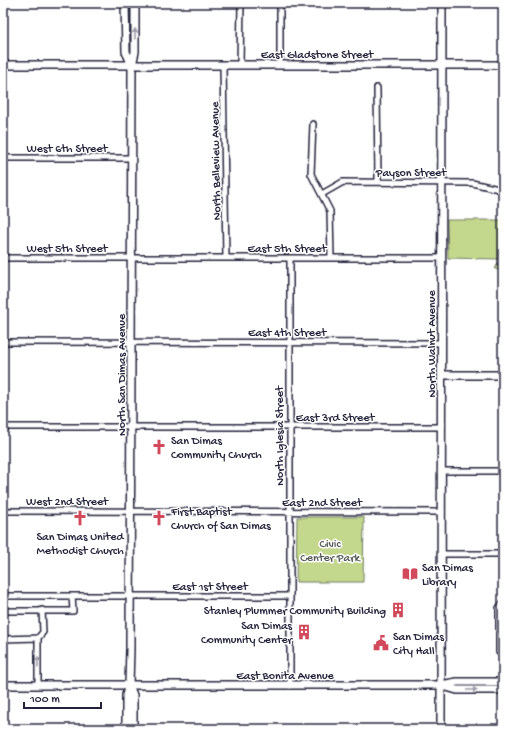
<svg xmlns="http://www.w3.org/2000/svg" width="506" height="732" viewBox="0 0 506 732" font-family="'Gochi Hand',sans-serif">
  <rect width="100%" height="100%" fill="#fff"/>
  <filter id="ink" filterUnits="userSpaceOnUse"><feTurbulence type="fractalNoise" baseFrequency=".025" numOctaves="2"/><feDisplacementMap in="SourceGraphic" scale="8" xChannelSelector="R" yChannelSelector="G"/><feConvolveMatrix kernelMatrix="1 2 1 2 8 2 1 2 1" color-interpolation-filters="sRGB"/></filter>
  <g filter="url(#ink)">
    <path fill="#c4d88d" stroke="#737d64" d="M447,220h56v51l-8,-2 5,-10 -52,-1z
      M297,517h67l-1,65h-67z"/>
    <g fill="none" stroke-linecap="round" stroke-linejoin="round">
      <defs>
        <path id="street" d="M280,3v62
          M223,65l3,193
          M240,65l1,-62
          M377,88l1,94
          M313,124l-2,50 19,37 1,47
          M503,135v55
          M3,158h129
          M322,194l21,-12 129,1 31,7
          M3,258h439
          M290,258v428
          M3,342l439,1
          M3,427h439
          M442,471h61
          M3,511l439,1
          M442,554h61
          M3,596h286
          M503,603l-4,5v44h4
          M3,611h70l-1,-15
          M3,639l35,-1
          M38,685v-47l5,-6 -1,-22"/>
        <path id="secondary" d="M125,3l1,49 6,13
          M3,65h500
          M442,375h61
          M3,685h438l16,-3h46
          M129,685l4,10v34
          M443,686l14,4h46
          M126,729v-34l3,-10 1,-36 2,-584 3,-13v-49
          M441,729l1,-726"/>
      </defs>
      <use href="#street" stroke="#22223b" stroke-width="8"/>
      <use href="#secondary" stroke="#22223b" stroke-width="10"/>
      <use href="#street" stroke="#fff" stroke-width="5"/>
      <use href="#secondary" stroke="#fff" stroke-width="7"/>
    </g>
    <defs><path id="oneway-solid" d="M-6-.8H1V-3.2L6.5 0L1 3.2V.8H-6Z"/></defs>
    <g fill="#9c9ca7">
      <use href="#oneway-solid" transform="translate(135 34) rotate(-90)"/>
      <use href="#oneway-solid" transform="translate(38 662) rotate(-90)"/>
      <use href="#oneway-solid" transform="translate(472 690)"/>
    </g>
  </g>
  <defs>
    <symbol id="church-bare" viewBox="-9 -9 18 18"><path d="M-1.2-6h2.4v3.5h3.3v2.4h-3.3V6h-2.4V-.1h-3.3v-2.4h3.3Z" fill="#d1495b" stroke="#fff" stroke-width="2.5" paint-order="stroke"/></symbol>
    <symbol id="library-bare" viewBox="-9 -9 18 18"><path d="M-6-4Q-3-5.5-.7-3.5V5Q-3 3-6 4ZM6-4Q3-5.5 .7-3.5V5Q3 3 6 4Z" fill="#d1495b" stroke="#fff" stroke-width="2.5" paint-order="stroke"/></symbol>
    <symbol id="building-bare" viewBox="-9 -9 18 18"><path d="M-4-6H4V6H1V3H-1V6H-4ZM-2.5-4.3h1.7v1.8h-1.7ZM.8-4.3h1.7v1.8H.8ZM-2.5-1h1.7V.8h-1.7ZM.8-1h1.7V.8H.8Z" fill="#d1495b" stroke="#fff" stroke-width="2.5" paint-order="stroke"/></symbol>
    <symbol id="civic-bare" viewBox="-9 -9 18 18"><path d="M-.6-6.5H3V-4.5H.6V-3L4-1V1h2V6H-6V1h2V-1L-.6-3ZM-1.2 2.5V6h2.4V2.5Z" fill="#d1495b" stroke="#fff" stroke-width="2.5" paint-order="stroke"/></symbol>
  </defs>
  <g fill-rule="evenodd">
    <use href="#church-bare" x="148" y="436" width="22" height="22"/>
    <use href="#church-bare" x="69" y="507" width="22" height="22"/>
    <use href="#church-bare" x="148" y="507" width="22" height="22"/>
    <use href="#library-bare" x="399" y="563" width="22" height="22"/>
    <use href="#building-bare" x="387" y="599" width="22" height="22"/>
    <use href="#building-bare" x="293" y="621" width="22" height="22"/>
    <use href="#civic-bare" x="370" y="632" width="22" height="22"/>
  </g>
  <g text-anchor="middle" stroke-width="3" stroke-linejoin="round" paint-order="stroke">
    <g font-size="12" fill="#22223b" stroke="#fff">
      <text x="317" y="58">East Gladstone Street</text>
      <text x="67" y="152">West 6th Street</text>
      <text transform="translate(215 161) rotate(-91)" y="4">North Belleview Avenue</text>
      <text x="411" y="176">Payson Street</text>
      <text x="67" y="252">West 5th Street</text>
      <text x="287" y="252">East 5th Street</text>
      <text x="287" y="336">East 4th Street</text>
      <text transform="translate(431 344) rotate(-90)" y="4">North Walnut Avenue</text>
      <text transform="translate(121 375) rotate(-90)" y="4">North San Dimas Avenue</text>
      <text x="335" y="421">East 3rd Street</text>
      <text transform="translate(279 436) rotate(-90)" y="4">North Iglesia Street</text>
      <text x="67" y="505">West 2nd Street</text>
      <text x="322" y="506">East 2nd Street</text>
      <text x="210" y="590">East 1st Street</text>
      <text x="285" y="679">East Bonita Avenue</text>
    </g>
    <g font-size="12" fill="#22223b" stroke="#fff" text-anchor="start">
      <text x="171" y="444">San Dimas<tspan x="171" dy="14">Community Church</tspan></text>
      <text x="171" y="515">First Baptist<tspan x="171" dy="14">Church of San Dimas</tspan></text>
      <text x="80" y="540" text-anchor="middle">San Dimas United<tspan x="80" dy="14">Methodist Church</tspan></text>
      <text x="422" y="571">San Dimas<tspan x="422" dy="14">Library</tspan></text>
      <text x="386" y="614" text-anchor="end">Stanley Plummer Community Building</text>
      <text x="292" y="629" text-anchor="end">San Dimas<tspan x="292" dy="14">Community Center</tspan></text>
      <text x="393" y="640">San Dimas<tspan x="393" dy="14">City Hall</tspan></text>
    </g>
    <g font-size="12" fill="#535954" stroke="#fff">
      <text x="330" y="547">Civic<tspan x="330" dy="14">Center Park</tspan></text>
    </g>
  </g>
  <rect width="506" height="732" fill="none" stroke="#fff" stroke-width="16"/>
  <rect x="8" y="8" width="490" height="716" fill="none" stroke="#22223b" stroke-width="1.5" filter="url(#ink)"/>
  <path d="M24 702v6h77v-6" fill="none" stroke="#22223b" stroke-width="2"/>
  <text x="30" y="702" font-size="12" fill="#22223b" stroke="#ffffff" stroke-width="3" paint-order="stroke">100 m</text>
</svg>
